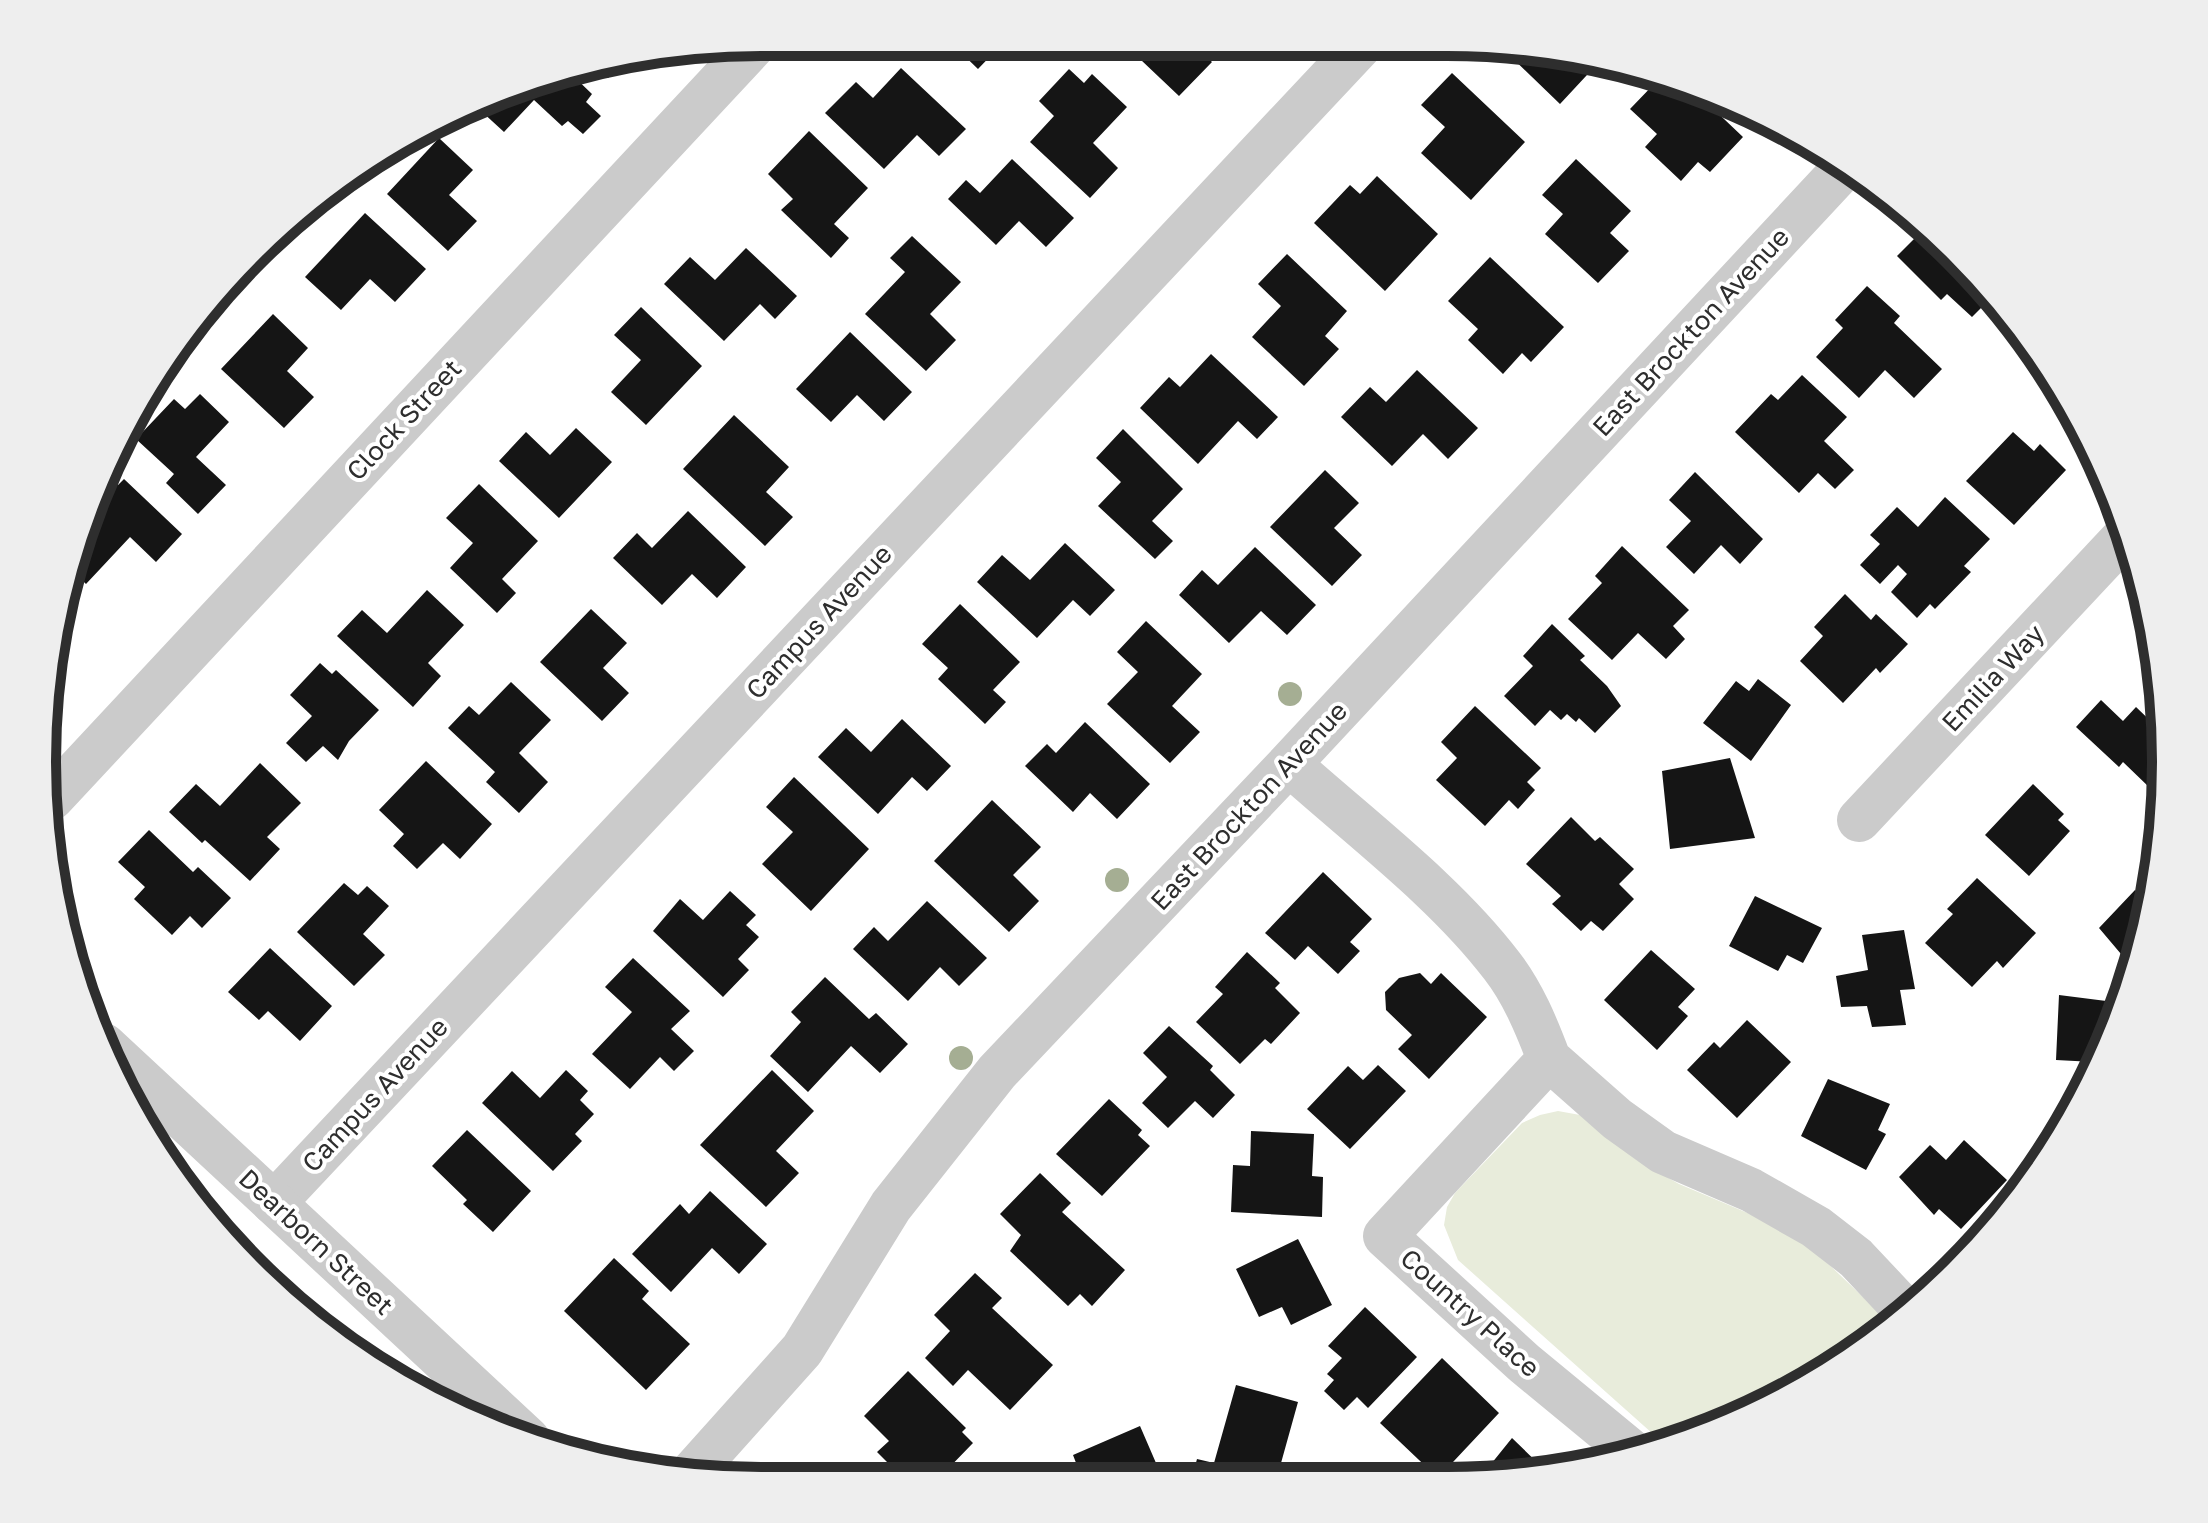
<svg xmlns="http://www.w3.org/2000/svg" width="2208" height="1523" viewBox="0 0 2208 1523" font-family="'Golos Text',sans-serif">
  <rect width="100%" height="100%" fill="#fff"/>
  <path fill="#e8ecdb" d="M1558,1111l22,4 57,45 42,24 90,38 48,31 70,67 -122,87 -103,35 -204,-182 -14,-35 3,-18 8,-14 67,-70 18,-8z"/>
  <path fill="#151515" d="M950,42h54l-26,27z
    M1122,42h69l21,20 -33,34z
    M1501,47l85,9 14,5 -40,43z
    M625,60l-17,18 -14,-14z
    M901,68l65,61 -27,27 -22,-21 -33,34 -59,-56 31,-31 17,16z
    M1069,69l15,14 8,-9 35,33 -34,36 25,25 -28,30 -60,-56 24,-26 -15,-15z
    M567,70l25,24 -6,8 15,14 -18,18 -15,-13 -6,5 -28,-26 -30,32 -24,-22z
    M1452,73l73,69 -54,58 -50,-47 24,-26 -24,-22z
    M1656,82l48,18 39,37 -33,35 -12,-10 -17,19 -36,-34 12,-13 -27,-25z
    M809,131l59,57 -34,36 15,14 -18,20 -50,-48 12,-11 -25,-25z
    M439,138l34,32 -24,25 28,26 -29,30 -61,-57z
    M1012,159l62,59 -28,29 -27,-26 -23,24 -48,-46 18,-19 14,13z
    M1576,159l55,52 -21,22 19,18 -31,32 -53,-49 18,-20 -21,-19z
    M1377,176l61,58 -53,57 -71,-68 36,-38 10,9z
    M365,213l61,56 -31,33 -25,-23 -29,31 -36,-33z
    M1920,233l23,22 6,-7 7,5 36,44 -20,20 -25,-23 -6,6 -44,-44z
    M912,236l49,46 -31,32 26,26 -30,31 -61,-57 40,-42 -15,-14z
    M746,248l51,48 -22,23 -15,-15 -36,37 -60,-57 26,-27 25,23z
    M1287,254l60,57 -22,25 14,13 -35,37 -52,-49 29,-31 -23,-22z
    M1490,257l74,70 -33,35 -9,-9 -19,21 -35,-34 10,-11 -30,-28z
    M1867,286l33,30 -6,7 48,46 -28,29 -29,-28 -26,28 -43,-41 27,-29 -8,-8z
    M641,307l61,59 -56,59 -35,-33 30,-32 -27,-25z
    M273,314l35,34 -21,23 27,26 -30,31 -63,-59z
    M850,332l62,60 -28,29 -27,-26 -26,27 -35,-33z
    M1211,354l67,63 -21,22 -19,-18 -40,43 -58,-56 29,-31 11,10z
    M1417,370l61,58 -30,31 -25,-25 -31,32 -51,-49 29,-30 16,15z
    M1802,375l45,42 -23,24 30,29 -19,19 -17,-16 -19,20 -64,-61 36,-38 7,6z
    M200,394l29,28 -33,35 30,28 -28,29 -32,-31 8,-9 -38,-35 38,-40 11,10z
    M734,415l55,52 -23,25 27,25 -28,29 -82,-77z
    M576,428l36,34 -53,56 -60,-57 27,-29 24,23z
    M1123,429l60,60 -31,32 21,20 -18,18 -57,-53 23,-24 -25,-24z
    M2013,432l21,19 6,-7 26,26 -52,55 -48,-44z
    M1325,470l34,33 -25,25 28,27 -30,31 -62,-59z
    M1695,472l68,67 -23,25 -19,-19 -27,29 -28,-27 25,-26 -22,-21z
    M105,473l13,12 6,-6 58,55 -26,28 -26,-25 -44,47 -12,-12 23,-86z
    M479,484l59,57 -36,38 14,14 -19,20 -47,-45 23,-25 -27,-25z
    M1945,497l45,42 -26,27 7,6 -36,37 -5,-5 -13,14 -26,-26 16,-18 -9,-9 -18,19 -20,-19 20,-21 -10,-9 27,-28 21,20z
    M688,511l58,56 -29,31 -25,-24 -30,31 -49,-47 24,-25 15,15z
    M1065,543l50,47 -25,26 -17,-16 -36,38 -60,-56 25,-27 28,25z
    M1622,546l67,64 -16,16 12,13 -19,20 -28,-26 -26,27 -44,-41 34,-36 -7,-7z
    M1255,547l61,58 -29,30 -26,-24 -32,32 -50,-48 23,-25 16,15z
    M427,590l37,35 -36,38 13,13 -28,31 -76,-71 25,-26 25,23z
    M1845,594l26,26 5,-6 32,30 -28,29 -4,-5 -33,35 -43,-42 23,-25 -9,-9z
    M960,604l60,58 -27,28 13,12 -21,22 -47,-45 10,-11 -26,-24z
    M591,609l36,34 -24,25 26,25 -27,28 -62,-59z
    M1146,621l56,53 -30,32 28,26 -30,31 -63,-59 31,-32 -21,-20z
    M1552,624l33,32 -5,4 27,26 14,20 -26,27 -16,-15 -3,4 -9,-8 -6,6 -11,-10 -15,16 -31,-30 29,-30 -10,-10z
    M54,645l14,14 -20,20v-11z
    M320,663l12,11 4,-4 43,40 -30,31 -11,19 -15,-14 -17,16 -20,-19 26,-27 -22,-21z
    M1758,679l33,26 -40,56 -48,-38 33,-42 13,10z
    M511,682l40,38 -32,33 29,29 -29,31 -33,-31 9,-10 -47,-44 21,-22 10,9z
    M2101,700l22,21 13,-14 27,26 1,9 -6,7 7,7v16l-15,16 -27,-26 -4,5 -43,-40z
    M1475,706l66,62 -14,14 8,8 -17,19 -9,-9 -24,26 -49,-46 21,-22 -16,-16z
    M902,719l49,47 -24,25 -15,-14 -34,37 -60,-57 28,-29 25,24z
    M1085,722l65,62 -33,35 -27,-26 -17,19 -48,-46 22,-22 9,9z
    M1730,758l25,80 -85,11 -8,-78z
    M426,761l66,63 -32,35 -17,-16 -26,26 -24,-23 11,-12 -25,-24z
    M260,763l41,40 -34,34 13,12 -30,32 -45,-41 -3,3 -33,-31 27,-28 24,22z
    M794,777l75,72 -58,62 -49,-47 31,-32 -27,-25z
    M2033,784l31,30 -6,6 12,11 -41,45 -44,-41z
    M992,800l49,47 -28,28 26,26 -30,31 -75,-71z
    M1571,817l24,24 5,-4 34,32 -15,15 15,15 -31,32 -12,-10 -10,10 -29,-27 9,-8 -35,-32z
    M149,830l44,42 5,-5 33,31 -29,30 -12,-12 -18,19 -38,-36 11,-12 -27,-25z
    M1323,872l49,47 -22,23 10,9 -22,23 -30,-28 -13,14 -30,-27z
    M1977,878l59,55 -33,35 -6,-7 -25,26 -47,-44 28,-29 -6,-5z
    M344,883l14,12 9,-9 22,20 -26,28 22,21 -31,31 -57,-54z
    M2135,890l16,15 -19,62 -33,-39z
    M730,891l26,24 -10,10 13,12 -21,22 11,11 -26,27 -70,-66 27,-32 23,21z
    M1755,896l67,32 -19,35 -16,-8 -9,16 -49,-25z
    M927,901l60,57 -28,28 -19,-19 -32,34 -55,-52 21,-22 14,14z
    M1904,930l11,59 -15,1 6,35 -34,2 -5,-21 -26,1 -5,-31 32,-6 -6,-35z
    M270,948l62,58 -32,35 -32,-30 -9,9 -31,-28z
    M1651,950l44,39 -17,18 10,9 -31,34 -53,-50z
    M1247,952l33,31 -5,5 25,25 -29,31 -6,-5 -25,25 -44,-42 27,-28 -8,-7z
    M633,958l57,53 -19,18 23,22 -20,20 -14,-14 -30,32 -38,-35 40,-42 -27,-25z
    M1420,973l11,11 10,-11 46,44 -58,62 -31,-30 14,-14 -26,-25 -1,-18 14,-14z
    M825,977l44,42 7,-6 32,31 -28,29 -29,-27 -43,46 -38,-36 31,-34 -10,-10z
    M2059,995l63,8 -11,34 -18,33 1,-8 -38,-2z
    M1747,1020l44,42 -54,56 -50,-48 27,-28 6,6z
    M1169,1026l44,40 -3,4 25,25 -22,23 -18,-17 -27,27 -26,-25 25,-26 -24,-24z
    M1378,1065l28,26 -56,58 -43,-40 41,-43 15,14z
    M566,1070l22,21 -8,9 14,14 -19,20 7,7 -29,30 -71,-68 30,-32 28,27z
    M772,1070l42,41 -38,40 23,22 -33,34 -66,-62z
    M1828,1079l62,25 -12,26 8,4 -20,36 -65,-34z
    M1109,1099l33,31 -4,5 12,11 -48,50 -46,-42z
    M467,1130l64,61 -38,41 -30,-28 4,-4 -35,-34z
    M1251,1131l63,3 -2,42 11,1 -1,40 -91,-5 2,-47 17,1z
    M1964,1140l43,40 -46,49 -22,-20 -5,6 -35,-38 31,-32 16,15z
    M1040,1173l31,30 -9,9 63,58 -33,36 -12,-12 -12,12 -58,-55 11,-16 -21,-21z
    M710,1191l57,53 -28,30 -27,-26 -41,44 -39,-38 48,-50 9,10z
    M2004,1208l1,1 -42,52 -5,-5z
    M1298,1239l34,66 -41,20 -9,-18 -23,10 -23,-48z
    M614,1258l35,33 -7,8 48,45 -44,46 -82,-79z
    M975,1273l27,25 -10,10 61,57 -43,45 -42,-40 -15,16 -28,-28 25,-27 -16,-16z
    M1365,1307l52,50 -49,51 -11,-11 -13,13 -20,-19 10,-11 -7,-6 15,-16 -14,-12z
    M1442,1358l57,55 -61,65 -58,-55z
    M908,1371l58,57 -4,4 11,11 -32,33 -12,-12 -13,13 -10,-9 -7,6 -22,-22 12,-11 -25,-25z
    M1236,1385l62,17 -22,79h-85l6,-22 17,4z
    M1140,1426l16,37 -14,6 5,12h-64l-10,-26z
    M1512,1438l34,33 -67,7 4,-4z
    M833,1465l17,16h-33z"/>
  <g fill="none" stroke-linecap="round" stroke-linejoin="round">
    <path stroke="#cbcbcb" stroke-width="44" d="M1289,764c70,63 156,127 213,202 21,27 35,61 47,93
      M52,798l704,-755
      M1859,820l267,-285
      M274,1203l1090,-1161
      M1632,1452l-108,-89 -139,-127 164,-177 68,60 46,33 88,38 65,37 40,31 47,50
      M691,1474l111,-124 89,-144 106,-134 292,-308 555,-596"/>
    <path stroke="#cbcbcb" stroke-width="44" d="M104,1045l424,394"/>
  </g>
  <g fill="#a5ae93">
    <circle cx="1290" cy="694" r="12"/>
    <circle cx="1117" cy="880" r="12"/>
    <circle cx="961" cy="1058" r="12"/>
  </g>
  <g text-anchor="middle" stroke-width="8" stroke-linejoin="round" paint-order="stroke">
    <g font-size="26" fill="#2e2e2e" stroke="#fff">
      <text transform="translate(1691 332) rotate(-47)" y="9">East Brockton Avenue</text>
      <text transform="translate(404 420) rotate(-47)" y="9">Clock Street</text>
      <text transform="translate(819 622) rotate(-47)" y="9">Campus Avenue</text>
      <text transform="translate(1993 678) rotate(-47)" y="9">Emilia Way</text>
      <text transform="translate(1249 806) rotate(-47)" y="9">East Brockton Avenue</text>
      <text transform="translate(375 1095) rotate(-47)" y="9">Campus Avenue</text>
      <text transform="translate(316 1242) rotate(43)" y="9">Dearborn Street</text>
      <text transform="translate(1470 1313) rotate(42)" y="9">Country Place</text>
    </g>
  </g>
  <path d="M0 0H2208V1523H0ZM761 56H1447A705 705 0 0 1 2152 761V762A705 705 0 0 1 1447 1467H761A705 705 0 0 1 56 762V761A705 705 0 0 1 761 56Z" fill="#eee" fill-rule="evenodd"/>
  <path fill="none" stroke="#2e2e2e" stroke-width="10" d="M761 56H1447A705 705 0 0 1 2152 761V762A705 705 0 0 1 1447 1467H761A705 705 0 0 1 56 762V761A705 705 0 0 1 761 56Z"/>
</svg>
